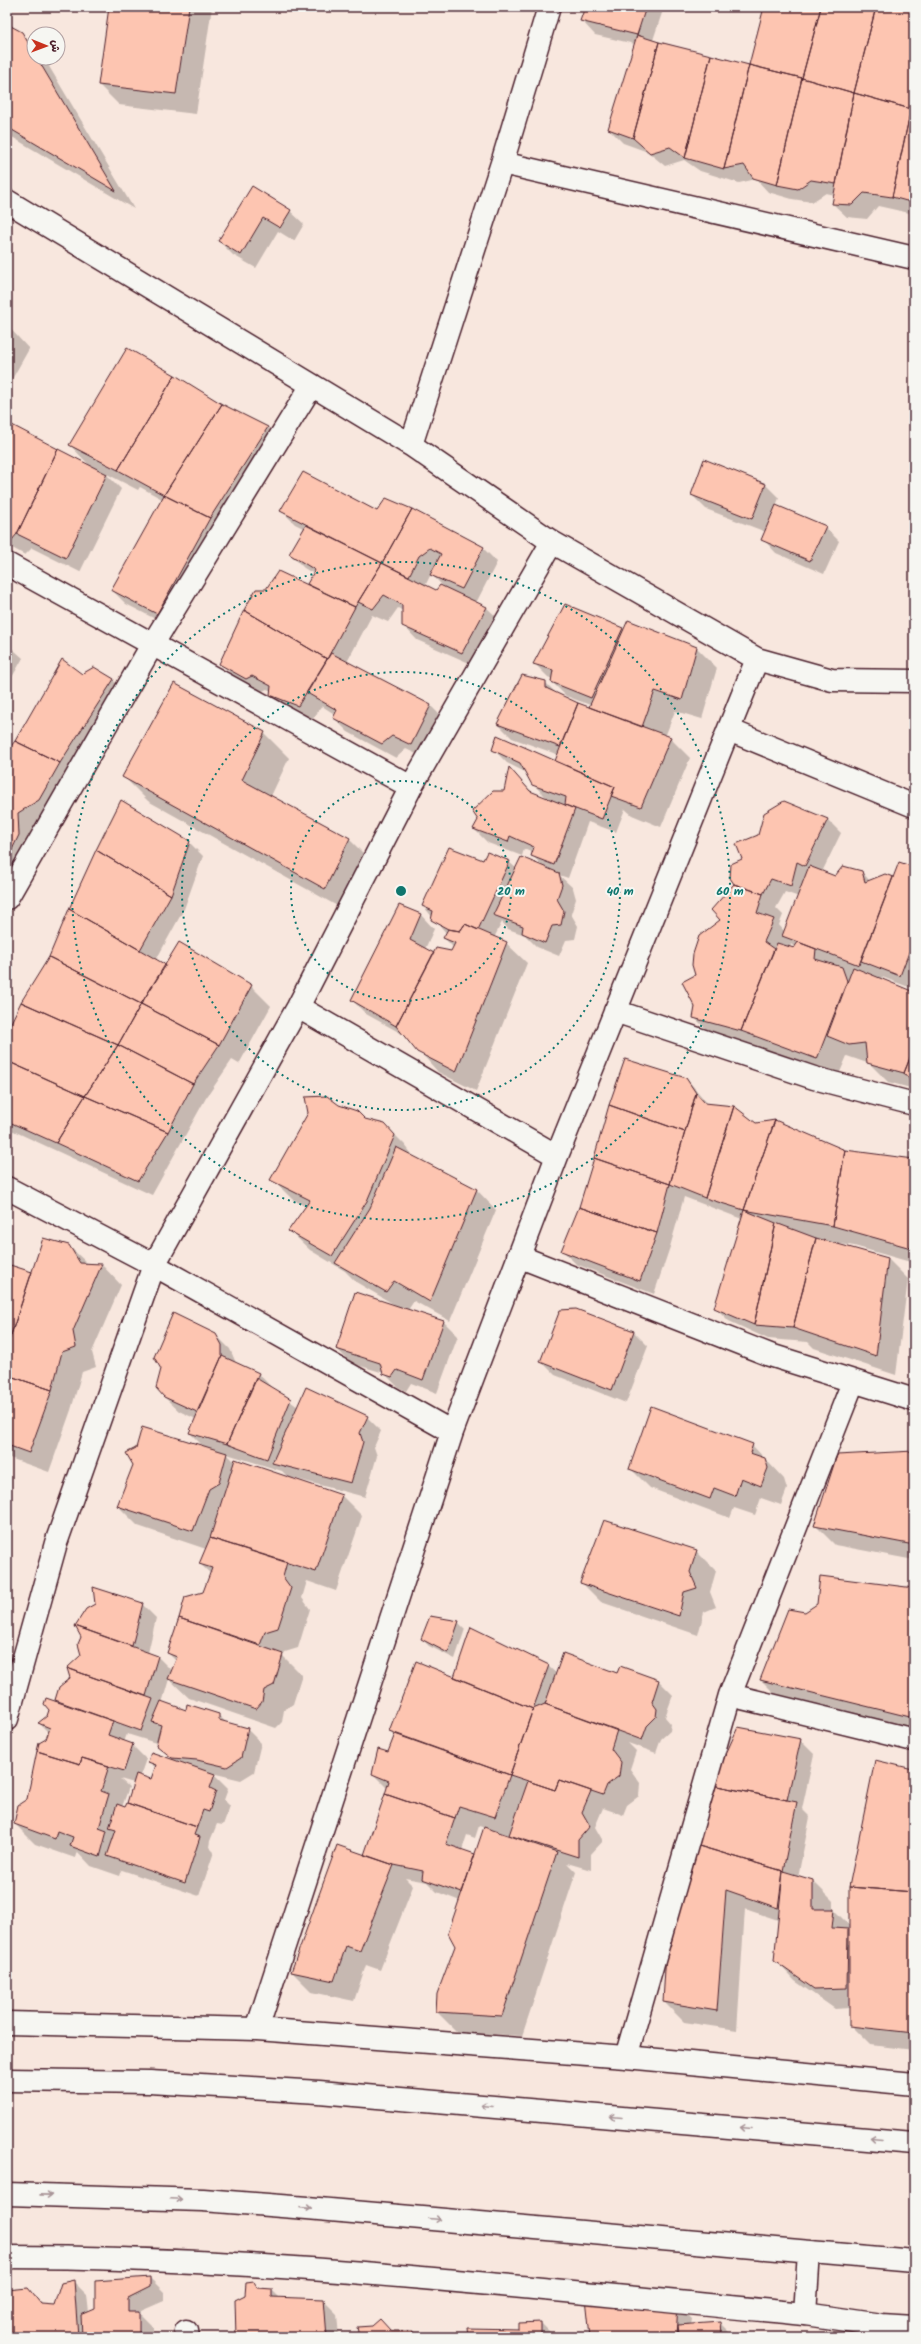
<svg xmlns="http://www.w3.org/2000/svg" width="921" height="2344" viewBox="0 0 921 2344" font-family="Kalam,'Playpen Sans Arabic',sans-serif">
  <rect width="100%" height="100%" fill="#f8e7de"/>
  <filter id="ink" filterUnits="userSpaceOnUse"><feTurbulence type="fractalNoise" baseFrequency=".025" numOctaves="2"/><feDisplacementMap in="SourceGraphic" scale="8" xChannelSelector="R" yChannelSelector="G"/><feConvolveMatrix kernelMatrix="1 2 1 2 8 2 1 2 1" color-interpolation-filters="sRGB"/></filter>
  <g filter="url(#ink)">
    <path fill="#0003" fill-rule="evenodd" d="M110,7h102l-16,107 -77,-9 -20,-20z
      M586,7h78l-11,33 97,26 15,-59h144l5,2v205l-36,-8 -11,13 -20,-2 -14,-13 2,-9 -9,-2 -14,9 -20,-3 -24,-7 -12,-13 -17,4 -39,-12 -16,-11 -19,6 -17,-14 -25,-9 -14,-14 26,-85 -40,-9 -13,-14z
      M7,25l14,8 13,13v12h10l90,151 -127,-75z
      M252,187l38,24 14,13 -10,17 -16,-10 -22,37 -23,-13 -14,-14z
      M7,325l22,24 -22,39z
      M221,405l47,22 13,14 -110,186 -45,-23 -14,-14 50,-91 -22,-12 -2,3 -33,-17 16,16 -41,83 -48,-24 -7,7 -18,-10v-109l84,31 -21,-22z
      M765,484l14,14 -3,8 49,21 14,14 -15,33 -48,-21 -13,-14 3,-7 -60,-23 -14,-14z
      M281,510l96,3 106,35 14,14 -21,41 11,5 14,13 -25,45 -59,-26 -14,-15v-14l-5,-3 -10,14 -16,-7 -25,47 84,44 14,14 -20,38 -19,-9 -10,9 -48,-26 -14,-14 2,-3 -14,-9 -10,14 -27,-12 -14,-14 1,-3 -5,-2 -7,3 -26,-15 -14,-14 88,-77 6,-12 -10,-6 -14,-14 15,-25 -10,-5zM431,574l14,14 -9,3 -11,-5z
      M622,629l75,19 20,20 -15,51 -27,-8 -10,26 5,1 20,20 -29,69 -29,-12 -7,-6 -9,23 -28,-10 -20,56 -9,-3 14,13 3,11 -5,15 7,12 -3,13 -9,1 -7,16 -22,-9 -12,-12 -17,-6 -6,-7 -8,16 12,5 21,20 -51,128 -38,-19 -32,-36 -40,-22 -14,-14 48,-94 21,9 13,14 -9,20 9,5 17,-2 3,-4 -10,-10 3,-4 -24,-28 60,-45 26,1 8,7h28l-13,-14 1,-2 -9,-4 -2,7 -34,-13 -14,-14 30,-37 5,-23 23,23 16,7 -15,-15 -6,-11 -20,-10 -14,-14 63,13 3,-7 -47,-17 -14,-14 47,-42 14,14 20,10 10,2 1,-3 -24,-9 -14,-14v-3l-4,-2 -14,-14z
      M7,644l16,14 -16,28z
      M93,668l20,12 14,14 -101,188 -19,-9v-121l75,-77z
      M264,733l25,25 -18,38 78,43 25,25 -24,49 -202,-112 -25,-25z
      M827,819l14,14 -19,39 14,5 26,-5 8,9 24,-2 20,-11v121l-32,-12 -2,3 34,13v96l-26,-7 -18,-18 -23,-8 -10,23 -123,-42 -20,-20 2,-42 25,-55zM785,892l14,5 -14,35 -6,-7 4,-10 -7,-7zM791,944l6,6 -7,-2z
      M189,842l14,14 -19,53 -28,51 10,6 85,20 20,20 -32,58 -7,-4 -26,38 -54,97 -145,-67v-94z
      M686,1078l22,26 48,20 89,27 69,9v103l-60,-17 -26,-4 60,17 20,20 -12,96 -82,-27 -6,-6 -40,-3 -39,-18 -14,-14 27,-88 -58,-22 -14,50 -16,47 -78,-30 -14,-14z
      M338,1106l27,14 20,5 20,20 9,12 62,32 20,21 -46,111 -36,-20 -6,9 36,12 14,14 -21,57 -26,-10 -5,8 -8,-4 -14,-14 -33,-10 -14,-14 58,-44 -39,-23 -11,-11 -35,-21 -20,-19 16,-24 -14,-8 -20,-20z
      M69,1246l19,18 14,1 19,20 -29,67 4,15 -14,5 -11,38 -22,62 -42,-15v-192l25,8z
      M634,1332l14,14 -22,57 -71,-28 -14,-14z
      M216,1335l14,14 6,14 22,10 14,15 26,19 69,10 14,14 -7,16 3,9 -12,41 -72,-19v2l49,16 20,20 -26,75 -29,-10 -5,17 8,11 -12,39 -13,4 -2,4 19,19 -9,29 -9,6 -2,12 -6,6 -87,-30 -20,-19 -7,24 25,8 31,4 9,8 20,6 14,14 -7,29 -13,8 -29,-7 16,16 -4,11 6,6 -7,19 -6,-1 -7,17 -1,6 5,5 -15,44 -77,-26 -2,6 -29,-10 -14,-15 -2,7 -40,-14 -20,-20 13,-25 21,-66 -10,-10 9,-6 12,-30 11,-9 -3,-10 14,-13v-18l-6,-11 66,-22 14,14 -8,35 10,4 14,14 4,-10 -8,-8 18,-55 18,-5 7,-19 -11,-10 6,-15 -68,-23 -20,-20 86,-59 -14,-14 6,-14 -17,-8 -15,-14zM227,1454l55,17 7,7 -54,-16zM127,1734l29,9 18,18 -25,1 7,6 -5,12 -11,-4 6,-17 -14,-14 -8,-3zM120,1779l14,4 -8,25 -4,-1 7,-20z
      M752,1445l32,34 3,10 -6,16 -20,-7 -6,17 -21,-7 -4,10 -80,-30 -20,-20z
      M914,1452v108l-79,-15 -20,-20z
      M696,1551l20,20 -6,21 6,15 -12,5 -6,23 -97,-33 -20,-20z
      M7,1572l3,4 -3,10z
      M914,1589v143l-133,-32 -20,-20 45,-67z
      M458,1622l7,7 -10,30 -26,-13 -7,-7z
      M548,1666l9,8 61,1 3,-8 38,14 14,14 -8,22 6,7 -1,7 -9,8 -5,14 -28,-10 8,8 -6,18 10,14 -1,13 -12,9 -4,10 -20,-7 -8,19 8,14 -12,13v16l-24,-7 9,9 -54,164 -65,-4 -20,-20 19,-66 4,-45 -23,-9 -10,-10 -22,-4 8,8 -33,84 -14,-5 -12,36 -42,-9 -20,-20 45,-126 31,11 20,-68 -15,-15 15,-21 7,-17 -5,-5 65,-53zM479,1826l6,2 -9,27 -14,-5 5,-15 8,3z
      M800,1740l14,14 -12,55 8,8 -12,60 15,4 20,20v8l16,16 63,-156 2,2v279l-44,-5 -20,-20 -1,-17 -14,1 -40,-28 -20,-21 3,-40 -33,-11 -8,121 -53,-8 -20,-20z
      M150,2278l14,14v9l-23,10v4l12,12v10h-142l-4,-46 21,-2 16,17h11l19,-24 13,13 2,18z
      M254,2283l6,6 12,1 8,8 43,2 14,14 2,23h-102l9,-41z
      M678,2305l14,14 -1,6 30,-2 14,14h-144z
      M541,2323l14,14h-86l50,-7v-6z
      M391,2332h22l5,5h-58z"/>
    <path fill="#fdc5b1" stroke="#4a1f2b" d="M109,7h80l-13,87 -78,-9z
      M585,7h61l-9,28 -57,-14z
      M764,7h57l-19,71 -53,-13z
      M821,7h55l-22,86 -52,-15z
      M876,7l38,1v89l-3,12 -57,-16z
      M7,24l15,8 12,21v5h3l79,133 -109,-64z
      M637,35l22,7 -26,96 -25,-9z
      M659,42l52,13 -26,103 -15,-11 -20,6 -17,-15z
      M711,55l38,10 -25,104 -39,-11z
      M749,65l53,13 -25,107 -24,-7 -9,-13 -20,4z
      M802,78l52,15 -18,91 -25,-4 -13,9 -21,-4z
      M854,93l57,16 -19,88 -28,-4 -12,12 -20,-1z
      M914,97v13l-3,-1z
      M911,109l3,1v93l-22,-6z
      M252,186l39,24 -11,18 -17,-10 -22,37 -23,-14z
      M127,348l48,27 -57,95 -49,-25z
      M175,375l47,29 -58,91 -46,-25z
      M222,404l46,23 -58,91 -46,-23z
      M12,425l46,24 -41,85 -6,7 -4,-2v-105z
      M58,449l49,25 -41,84 -49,-24z
      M704,459l62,25 -14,35 -61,-24z
      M303,472l74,39 9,-13 26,11 -30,54 -102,-52z
      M164,495l46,23 -53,96 -46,-24z
      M776,505l50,21 -16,35 -49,-21z
      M412,509l72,38 -22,42 -32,-14 11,-21 -11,-6 -11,8 -10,20 -27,-13z
      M306,525l76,38 -27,44 -48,-23 8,-14 -26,-16z
      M382,563l54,27 4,-5 47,22 -25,46 -60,-27v-21l-18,-10 -11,14 -15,-7z
      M278,571l77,36 -28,52 -83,-49 12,-21h10z
      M565,604l58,24 -32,70 -40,-16 2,-12 -20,-6z
      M244,610l83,49 -29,47 -28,-11 1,-9 -19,-10 -6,3 -27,-15z
      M628,620l69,27 -15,53 -27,-9 -13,36 -53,-20z
      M331,653l100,52 -20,40 -19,-9 -10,8 -49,-26 4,-8 -30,-17z
      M62,659l20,15 12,-7 20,12 -54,84 -45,-22z
      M522,675l24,6v7l32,15 -18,44 -63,-23z
      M174,683l91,49 -23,48 108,58 -25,51 -203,-112z
      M578,703l93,34 -30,70 -30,-11 4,-9 -60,-26z
      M497,735l118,52 -13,32 -37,-14 1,-8 -34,-12 -12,-22 -28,-13z
      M15,741l45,22 -21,37 -21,13 1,22 -12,25v-109z
      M509,767l21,24 45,18 -21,56 -23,-9 3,-9 -24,-11 -2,6 -35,-13 5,-9 -6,-9 21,-20h11z
      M121,800l69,41 -19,54 -75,-45z
      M784,801l44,18 -23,47 -8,-4 -6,24 -20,-7 -8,15 -29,-10 -4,-6 1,-14 11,-5 -6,-15 22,-9 6,-22z
      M449,847l34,13 4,-8 23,9 -32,69 -13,-6 -5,7 -12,-2 -17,-9 2,-9 -11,-5z
      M96,850l75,45 -31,55 -71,-41z
      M521,857l38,16 3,12 -5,14 7,12 -3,14 -9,1 -7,17 -23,-10 1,-7 -30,-11z
      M899,862l15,5v72l-14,37 -39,-15z
      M809,866l26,10 8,-10 19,5 3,11 20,-8 8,3 -34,88 -77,-29z
      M734,884l29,10 -6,19 17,6 -10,23 10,7 -33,82 -48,-13 2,-11 -13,-25 13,-7 -3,-10 1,-11 6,-18 21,-16 -9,-10z
      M399,905l22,9 -11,26 24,13 -38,73 -45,-26z
      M69,909l97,56 -25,39 -92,-47z
      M465,924l42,18 -51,130 -39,-20 -21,-26 40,-78 15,3 4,-8 -12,-5 5,-9 12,2z
      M179,942l73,43 -33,60 -78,-41z
      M798,942l18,7 -1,10 27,8 5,14 -30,78 -76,-28 36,-88 17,5z
      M49,957l92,47 -23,41 -97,-43z
      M853,967l61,25v56l-10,25 -37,-10 -2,-20 -16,2 -22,-9z
      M21,1002l97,43 -33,51 -78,-35v-30z
      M141,1004l78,41 -26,39 -75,-39z
      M118,1045l75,39 -25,48 -83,-36z
      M914,1048v31l-4,1 -6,-7z
      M625,1059l61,19 10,15 -11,39 -76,-27z
      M7,1061l78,35 -29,47 -49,-22z
      M696,1093l9,10 29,3 -29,92 -35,-14z
      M85,1096l83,36 -30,49 -82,-38z
      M327,1096l12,9 18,6 8,8 20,5 10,11 -28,66 -35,55 -44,-25 22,-31 -40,-20 38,-67 -3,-16z
      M609,1105l76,27 -15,52 -76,-26z
      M734,1106l22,17 19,-3 -31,90 -39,-12z
      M775,1120l70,30 -12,76 -89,-16z
      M396,1147l81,42 -47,113 -36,-21 -8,11 -51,-29 35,-55z
      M845,1150l69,9v62l-3,27 -78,-22z
      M594,1158l76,26 -13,49 -78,-26z
      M579,1207l78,26 -17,48 -79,-30z
      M744,1210l32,13 -22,102 -40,-17z
      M776,1223l40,15 -23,90 -39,-3z
      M43,1238l26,7 11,18 22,1 -29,67 3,16 -14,5 -10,38 -45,-15v-28z
      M816,1238l72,20 -12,98 -83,-28z
      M7,1264l25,8 -25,75z
      M355,1292l89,29 -21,59 -26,-10 -5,7 -9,-3 -3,-11 -44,-14z
      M576,1309l58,22 -22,59 -72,-28 20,-52z
      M173,1313l43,21 6,11v11l-25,56 -33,-15 -8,-9 5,-19 -7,-12z
      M222,1356l37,17 -32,71 -38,-11z
      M7,1375l45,15 -23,63 -22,-8z
      M256,1378l35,21 -24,60 -40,-15z
      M306,1387l62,29 -8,17 3,9 -12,41 -79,-20z
      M651,1406l102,38 -3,9 15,5 3,10 -7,18 -20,-8 -6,18 -21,-8 -4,11 -81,-30z
      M142,1427l85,26 -8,30 -10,6 -16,42 -76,-25 16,-41 -7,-12 10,-5z
      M914,1451v94l-100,-19 23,-71z
      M235,1459l107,36 -26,77 -106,-34z
      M604,1520l93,30 -7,22 7,16 -13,4 -5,24 -99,-33z
      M210,1538l77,24 -4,15 8,11 -13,40 -13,4 -5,13 -81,-27 6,-21 18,-5 9,-24 -13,-4z
      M820,1576l94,12v130l-154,-38 28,-71 17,3 12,-8z
      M93,1587l50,16 -11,43 -57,-20 11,-17 9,-5z
      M430,1616l29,5 -11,32 -27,-14z
      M179,1618l104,36 -9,31 -10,5 -2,12 -6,7 -88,-30 9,-22 -10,-4z
      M75,1626l83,30 -12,40 -79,-28 14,-13 -3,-11 3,-7z
      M471,1627l78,38 -16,44 -79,-32z
      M563,1653l54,20 3,-7 39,14 -7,22 5,7 -1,8 -9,9 -5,14 -97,-36z
      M416,1661l117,48 -23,66 -121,-44z
      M67,1668l86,31 -12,32 -86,-31 4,-13 11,-9z
      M46,1698l67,23 -5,14 25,9 -9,27 -42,-13 -2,6 -43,-13 2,-8 7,-4 4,-11 -12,-5 9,-7 2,-6 -5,-6z
      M161,1701l25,9 1,-6 32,10v6l29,8 -7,30 -14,9 -30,-7 -25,-2 -16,-13 5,-20 -9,-3z
      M545,1704l72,26 -6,19 10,13 -2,14 -12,9 -4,10 -44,-15 -4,10 -45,-15 23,-66z
      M738,1727l63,12 -14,61 -75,-15z
      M395,1734l115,41 -15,42 -36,-11 -4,12 -70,-24 4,-13 -17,-7 6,-25 10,3z
      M37,1751l43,13 2,-6 27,8 -8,25 8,3 -10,34 8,3 -7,26 -30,-11 3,-9 -16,-6 -2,8 -41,-15 4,-19 9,-6z
      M151,1752l64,22 -5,14 6,3 -7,21 -6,-2 -6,17 -70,-24 9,-29 15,5 5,-14 -8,-3z
      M875,1760l38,9 1,3v120l-65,-5z
      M559,1780l32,11 -9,21 8,14 -12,14v17l-69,-22 19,-54 27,9z
      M712,1785l85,17 -14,69 -91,-27z
      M385,1794l70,24 -9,26 29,10 -13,39 -40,-14 1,-8 -29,-6 -30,-10z
      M127,1803l70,24 -3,8 6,2 -15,46 -78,-27 9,-26 -7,-2 8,-24 8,3z
      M484,1827l73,25 -55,164 -66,-4 1,-18 18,-48 -7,-13z
      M692,1844l91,27 -5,37 -52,-18 -9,121 -54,-9 5,-83z
      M337,1845l57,20 -34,86 -14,-5 -12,35 -43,-9z
      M783,1871l30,9v29h21l-2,19 16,1 -1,59 -33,1 -40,-28z
      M849,1887l65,5v141l-65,-7z
      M150,2277v10l-22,11v14h11v25h-57l-1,-22 14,-6v-28z
      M74,2280l4,57h-68l-3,-47 21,-2 13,16 13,1 7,-22z
      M254,2282l4,6 14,1v8l52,2 3,38h-91l-1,-37 10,-5 1,-12z
      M586,2299l92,5 -2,33h-86z
      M380,2319l11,12h22l1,6h-55l-2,-10 15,-1z
      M541,2322v15h-73l-1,-9 51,1v-6z
      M721,2322l1,15h-44l-1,-12z"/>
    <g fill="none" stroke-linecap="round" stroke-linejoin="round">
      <defs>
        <path id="street" d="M502,163l412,95
          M7,201l404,244 141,97 205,117 75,21 82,1
          M411,445l91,-282 47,-156
          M7,564l404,223
          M729,730l185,76
          M7,898l145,-253 160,-260
          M298,1007l259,149
          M615,1011l199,67 100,26
          M7,1188l147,77 298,167
          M518,1256l252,99 144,45
          M730,1695l184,45
          M7,1719l49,-176 98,-278 144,-258 113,-220 141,-245
          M7,2023l250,6 369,28 288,27
          M257,2029l195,-597 105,-276 200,-497
          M626,2057l104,-362 123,-313
          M7,2257c267,0 532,33 798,57l76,11 33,2
          M186,2331l1,6"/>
        <path id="secondary" d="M7,2080l143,2 169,10 595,51
          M7,2194l196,6 104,8 607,53
          M805,2314l4,-62"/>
      </defs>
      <use href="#street" stroke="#4a1f2b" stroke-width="25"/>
      <use href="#secondary" stroke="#4a1f2b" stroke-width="25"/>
      <use href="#street" stroke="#f6f6f2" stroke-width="22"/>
      <use href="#secondary" stroke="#f6f6f2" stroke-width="22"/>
    </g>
    <defs><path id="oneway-shaft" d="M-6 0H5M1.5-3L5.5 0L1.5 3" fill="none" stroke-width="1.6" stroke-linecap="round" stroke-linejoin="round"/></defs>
    <g stroke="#a99598">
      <use href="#oneway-shaft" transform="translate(487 2106) rotate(-175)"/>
      <use href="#oneway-shaft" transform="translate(616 2117) rotate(-175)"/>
      <use href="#oneway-shaft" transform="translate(746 2128) rotate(-175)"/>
      <use href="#oneway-shaft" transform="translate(875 2139) rotate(-175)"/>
      <use href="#oneway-shaft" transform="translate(46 2195) rotate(1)"/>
      <use href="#oneway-shaft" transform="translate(176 2199) rotate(3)"/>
      <use href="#oneway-shaft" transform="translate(306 2208) rotate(4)"/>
      <use href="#oneway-shaft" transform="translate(435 2219) rotate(5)"/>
    </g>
  </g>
  <g fill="none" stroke="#0f766e" stroke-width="2" stroke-dasharray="2 4">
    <circle cx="401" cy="891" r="110"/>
    <circle cx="401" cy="891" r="219"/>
    <circle cx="401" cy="891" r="329"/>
  </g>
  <circle cx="401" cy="891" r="6" fill="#0f766e" stroke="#f6f6f2" stroke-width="2"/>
  <g font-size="12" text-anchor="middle" font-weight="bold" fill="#0f766e" stroke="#f6f6f2" stroke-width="4" stroke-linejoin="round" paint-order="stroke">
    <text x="511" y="895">20 m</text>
    <text x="620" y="895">40 m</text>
    <text x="730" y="895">60 m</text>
  </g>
  <rect width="921" height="2344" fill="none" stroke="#f6f6f2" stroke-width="24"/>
  <rect x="12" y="12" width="897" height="2320" fill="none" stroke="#4a1f2b" stroke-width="1.5" filter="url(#ink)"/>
  <g transform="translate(46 46) rotate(91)"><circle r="19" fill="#f6f6f2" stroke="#b1a0a2"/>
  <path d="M0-3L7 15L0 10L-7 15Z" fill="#c8321e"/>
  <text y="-6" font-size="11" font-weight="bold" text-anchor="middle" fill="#4a1f2b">ش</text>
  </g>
</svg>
